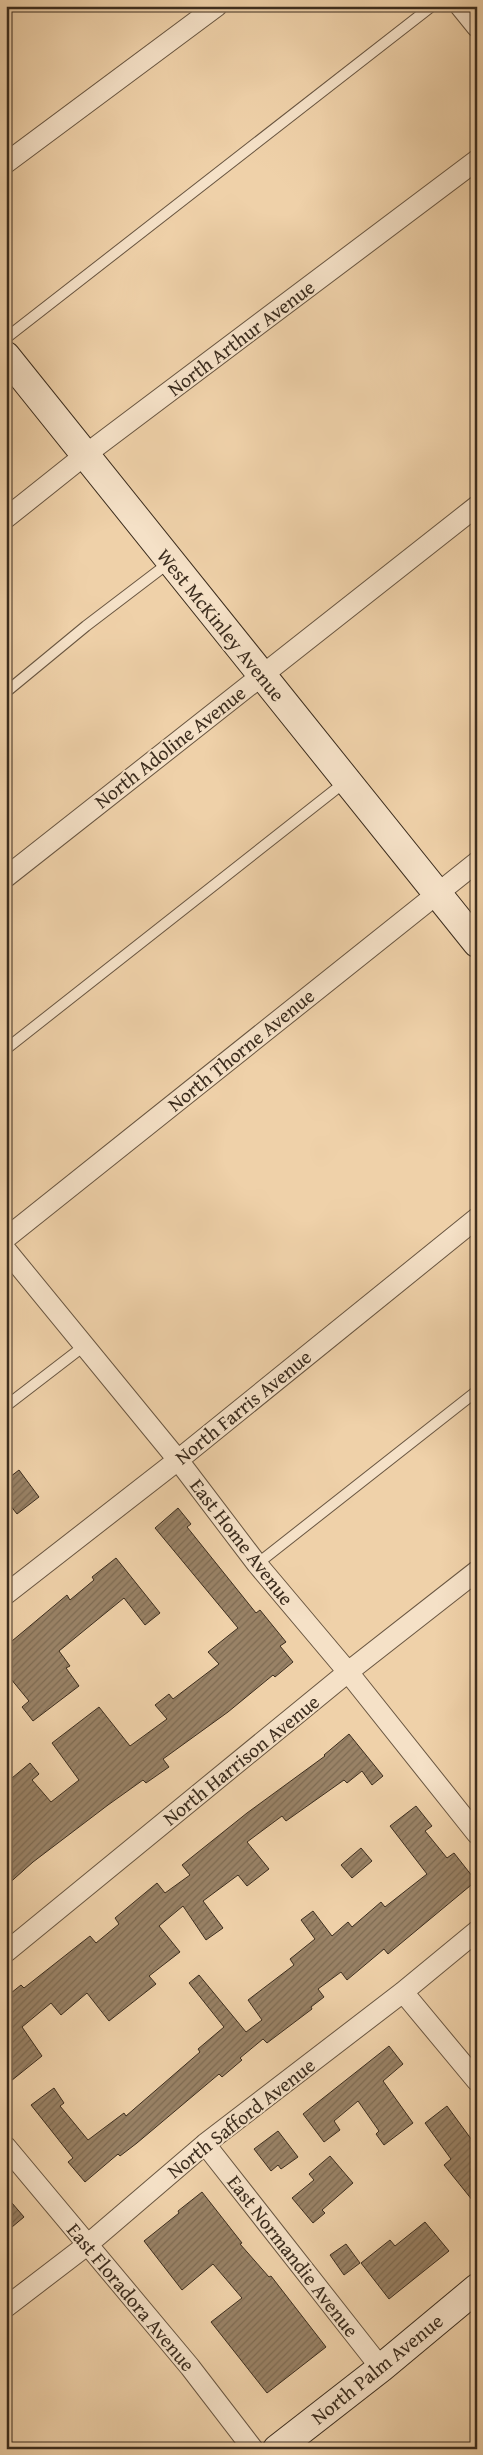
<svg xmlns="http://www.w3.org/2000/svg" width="483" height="2455" viewBox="0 0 483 2455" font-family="'Gentium Book Plus',serif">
  <defs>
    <pattern id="building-hatch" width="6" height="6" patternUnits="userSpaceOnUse" patternTransform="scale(1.25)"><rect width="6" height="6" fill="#998266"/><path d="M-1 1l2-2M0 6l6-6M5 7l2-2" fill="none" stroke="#7e6b53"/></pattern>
  </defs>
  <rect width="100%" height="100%" fill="#efd1a9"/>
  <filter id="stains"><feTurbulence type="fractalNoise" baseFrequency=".004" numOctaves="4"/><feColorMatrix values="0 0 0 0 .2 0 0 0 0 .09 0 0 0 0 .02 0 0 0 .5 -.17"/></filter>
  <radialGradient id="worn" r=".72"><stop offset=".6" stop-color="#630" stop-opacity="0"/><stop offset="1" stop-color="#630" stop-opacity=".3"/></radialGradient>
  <path fill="url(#building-hatch)" stroke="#3c2d1e" d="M19,1470l20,27 -22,17 -11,-14v-20z
    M178,1508l13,16 -4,3 69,86 4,-3 26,32 -6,4 13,16 -18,15 -2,-2 -45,37 -65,47 6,8 -23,16 -3,-3 -35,25 -75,57 -27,24v-103l24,-20 9,11 -7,6 19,22 28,-22 -27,-37 47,-36 31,39 37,-27 -12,-14 14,-11 4,5 46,-35 -11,-12 30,-24 -83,-100z
    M116,1558l44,55 -15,12 -21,-27 -65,53 11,15 -4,2 13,18 -46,35 -11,-14 7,-6 -23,-28v-27l61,-51 3,5 24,-20 -2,-3z
    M349,1734l34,42 -11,9 -10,-14 -15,12 -3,-3 -58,41 -4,-5 -35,26 22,27 -22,17 -9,-11 -35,26 20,27 -17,12 -23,-34 -24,20 21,26 -31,24 7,8 -47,37 -22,-28 -26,22 -10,-12 -29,24 20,29 -36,29v-88l15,-12 3,3 66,-52 6,7 23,-19 -4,-6 42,-35 8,10 25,-18 -8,-10 65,-52 78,-57 -1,-1z
    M416,1806l16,20 -7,5 22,27 7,-5 22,28 -88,73 -4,-5 -37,31 -6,-8 -23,17 6,8 -13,10 1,2 -45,34 -4,-4 -23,19 2,2 -20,17 -3,-3 -82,69 -17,13 -2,-2 -33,28 -17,-20 5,-4 -42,-53 23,-17 10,15 -4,3 28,34 36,-27 2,3 74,-64 -2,-3 26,-22 -35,-44 10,-8 47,57 16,-12 -14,-20 46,-35 -4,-6 25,-20 -14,-19 12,-9 19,25 16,-14 4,5 29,-25 4,5 42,-33 -37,-48z
    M361,1848l11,13 -20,17 -11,-13z
    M389,2046l14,18 -20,17 30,42 -29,22 -8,-11 3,-3 -21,-30 -24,20 6,9 -16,12 -21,-28z
    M447,2106l30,41v59l-33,-41 7,-6 -26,-36z
    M278,2131l20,26 -17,12 -3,-4 -7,6 -17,-22z
    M330,2156l23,27 -31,27 3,3 -12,10 -21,-25 22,-18 -5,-6z
    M202,2192l40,51 -2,1 29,33 2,-1 55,71 -59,46 -56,-71 31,-24 -29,-34 -31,26 -38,-49 35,-28 -1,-2z
    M6,2196l18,21 -18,15z
    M425,2222l24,29 -60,48 -28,-36 29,-23 5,6z
    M346,2244l14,19 -16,12 -14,-20z"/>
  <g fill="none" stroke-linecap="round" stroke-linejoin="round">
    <defs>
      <path id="lane" d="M6,338l426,-332
        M6,692l80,-66 84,-64
        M6,1049l339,-267
        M6,1406l78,-60
        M257,1564l220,-173"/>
      <path id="street" d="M460,6l17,21
        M6,163l211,-157
        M6,518l79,-63 392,-295
        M6,877l471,-371
        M6,1238l471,-376
        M6,1250l172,210 79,104 91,108 129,162
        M6,1594l172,-134 299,-242
        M6,1952l342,-280 129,-101
        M403,1992l74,89
        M205,2144l176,224
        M6,2147l184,220 63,82
        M6,2307l81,-62 118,-101 198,-152 74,-61"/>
      <path id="secondary" d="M6,356l471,587
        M277,2449l104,-81 96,-80"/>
    </defs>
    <use href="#lane" stroke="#695641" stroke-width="12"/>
    <use href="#street" stroke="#695641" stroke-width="22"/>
    <use href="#secondary" stroke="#3c2d1e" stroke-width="30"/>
    <use href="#lane" stroke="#f5e1c7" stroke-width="10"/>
    <use href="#street" stroke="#f5e1c7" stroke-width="20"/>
    <use href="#secondary" stroke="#f5e1c7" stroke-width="28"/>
  </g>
  <g text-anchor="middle" stroke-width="4" stroke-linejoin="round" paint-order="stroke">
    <g font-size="20" fill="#3c2d1e" stroke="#f5e1c7">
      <text transform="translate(241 338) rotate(-37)" y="7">North Arthur Avenue</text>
      <text transform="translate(221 625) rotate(51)" y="7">West McKinley Avenue</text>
      <text transform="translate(170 747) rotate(-38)" y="7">North Adoline Avenue</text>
      <text transform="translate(241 1050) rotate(-39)" y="7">North Thorne Avenue</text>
      <text transform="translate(243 1407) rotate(-39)" y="7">North Farris Avenue</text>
      <text transform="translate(242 1542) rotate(52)" y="7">East Home Avenue</text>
      <text transform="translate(241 1760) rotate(-39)" y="7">North Harrison Avenue</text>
      <text transform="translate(241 2118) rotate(-38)" y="7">North Safford Avenue</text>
      <text transform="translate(293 2256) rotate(52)" y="7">East Normandie Avenue</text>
      <text transform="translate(131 2297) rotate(50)" y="7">East Floradora Avenue</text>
      <text transform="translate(377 2369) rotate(-39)" y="7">North Palm Avenue</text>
    </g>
  </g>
  <rect width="483" height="2455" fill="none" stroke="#efd1a9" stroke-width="25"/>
  <rect x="8" y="8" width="468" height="2440" fill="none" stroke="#3c2d1e" stroke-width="2.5"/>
  <rect x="12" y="12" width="458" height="2430" fill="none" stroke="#3c2d1e"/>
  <rect width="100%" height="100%" filter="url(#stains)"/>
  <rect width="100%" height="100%" fill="url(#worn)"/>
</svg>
